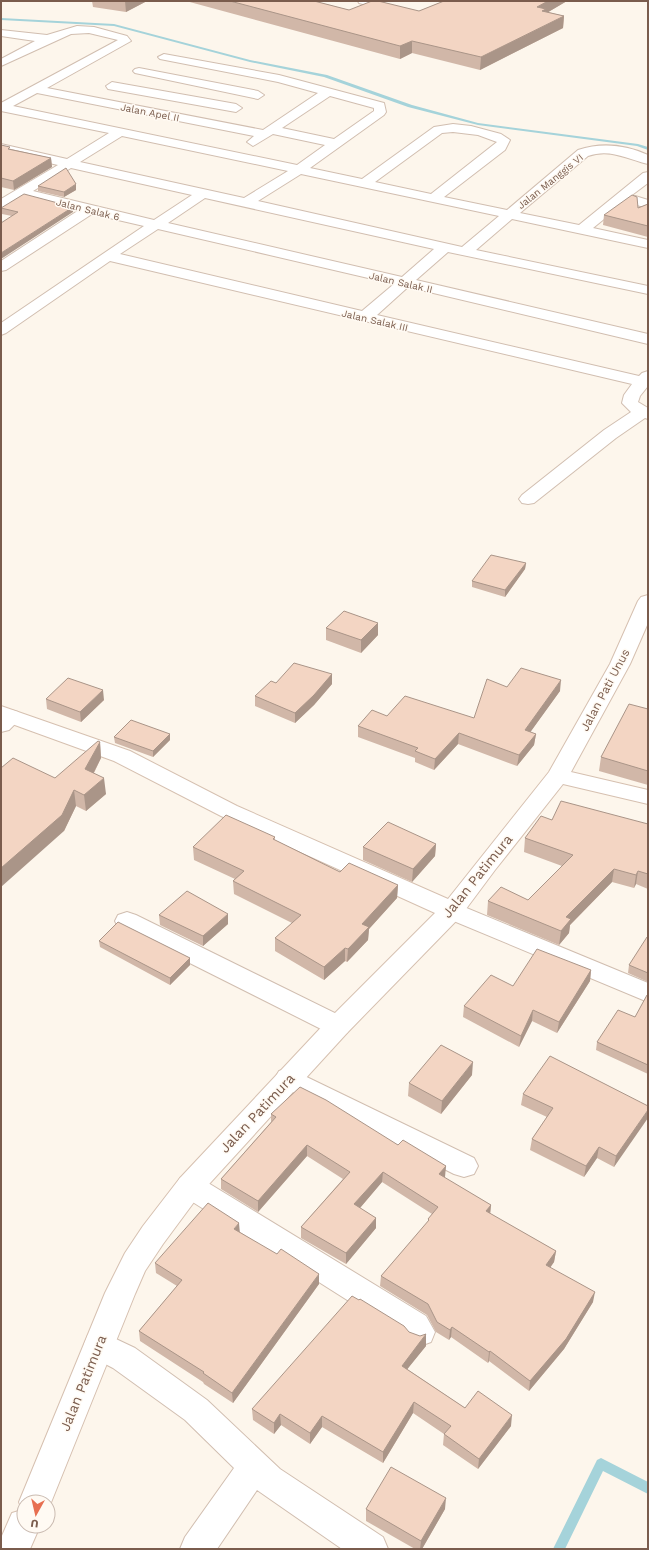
<svg xmlns="http://www.w3.org/2000/svg" width="649" height="1550" viewBox="0 0 649 1550" font-family="'Work Sans',sans-serif">
  <rect width="100%" height="100%" fill="#fdf6ec"/>
  <g fill="none" stroke-linecap="round" stroke-linejoin="round">
    <path fill="#a5d3da" fill-rule="evenodd" d="M1,18l113,6 136,36 77,15 85,30 66,18 160,21 10,3v3l-11,-4 -159,-21 -70,-18 -84,-30 -74,-15 -136,-36 -113,-6z
      M601,1458l47,24v12l-45,-23 -38,78h-12l44,-89z"/>
    <defs>
      <path id="minor" d="M358,1h17l26,7 1,2 -5,3 -38,-10z
        M77,26l17,1 33,9 4,5 -84,47 216,42 55,-37 -40,-11 -118,-23 -2,-2 6,-3 115,21 105,28 2,9 -2,3 -74,53 52,11 72,-52 19,-3 18,2 30,8 9,6 -5,10 -61,47 63,13 71,-60c24,-8 48,-5 70,5v9c-21,-5 -38,-16 -60,-8l-68,57 59,12 64,-52 5,-1v11l-16,12 16,5v8l-23,-6 -32,26 55,12v8l-136,-29 -36,31 172,36v8l-200,-42 -32,28 232,54v10l-240,-57 -31,28 262,61 3,-3 6,-2v15l-8,10 -2,6 10,6v11l-3,-1 -29,20 -82,65 -6,1 -6,-1 -3,-4 3,-4 82,-65 27,-18 -9,-9 2,-8 8,-11 -522,-123 -104,72 -5,2v-12l143,-97 -52,-12 -86,56 -5,1v-10l78,-51 -56,-13 -22,12v-10l57,-34 -57,-13v-8l66,15 42,-26 -108,-22v-8l117,-63 -29,-7 -18,1 -70,32v-7l34,-18 -34,-5v-6l46,5zM37,93l217,43 -7,6 6,4 20,-12 52,11 -28,20 -284,-59zM330,96l44,12v3l-40,28 -52,-11zM453,132l25,3 19,7 -66,52 -56,-12 67,-49zM122,136l166,35 -44,27 -164,-36zM71,168l121,27 -38,25 -121,-29zM301,174l198,42 -37,31 -204,-46zM205,198l229,51 -32,28 -234,-54zM158,229l236,55 -32,27 -242,-57z
        M139,68l119,23 6,4 -6,4 -123,-26 -2,-2 2,-2z
        M112,82l124,22 6,4 -6,4 -128,-23 -2,-3z
        M11,710l7,2 4,5 -13,13 -8,2v-18z
        M452,902l196,81v19l-204,-85 -4,-6 4,-6z
        M127,912l9,3 211,104 4,7 -4,7 -9,3 -9,-3 -211,-106 -3,-6 3,-6z
        M288,1068l186,90 4,8 -4,8 -10,3 -10,-3 -175,-89 -4,-7 4,-7z
        M190,1174l10,4 226,138 9,16 -4,10 -11,4 -11,-4 -5,-6 -224,-142 -4,-8 4,-8z
        M99,1331l36,17 72,52 73,69 103,68 5,12h-46l-85,-59 -40,59h-37l5,-12 49,-69 -49,-48 -72,-52 -25,-13 -4,-10 4,-10z"/>
      <path id="secondary" d="M648,595v28l-18,41 -59,108 77,18v14l-85,-20 -68,86 -35,47 -113,116 -147,161 -37,50 -18,27 -10,23 -87,216v-8h-24v24h16l-10,23h-29v-11l11,-25 10,-3 -3,-8 86,-209 20,-40 18,-27 37,-48 149,-159 106,-106 -214,-97 -107,-55 -113,-41v-14l129,45 107,55 211,93 101,-127 61,-108 28,-63 3,-4z"/>
    </defs>
    <use href="#minor" stroke="#d1beb0" stroke-width="2"/>
    <use href="#secondary" stroke="#d6c0b0" stroke-width="2"/>
    <use href="#minor" fill="#fff" fill-rule="evenodd"/>
    <use href="#secondary" fill="#fff" fill-rule="evenodd"/>
  </g>
  <path fill="#d1b7a8" d="M92,1h55l-21,11 -33,-5z
    M186,1h128l35,9 70,1 25,-10h123l-19,11 16,4 -1,12 -83,42 -68,-17 -12,6z
    M1,145l10,4 40,9 1,9 -38,23 -13,-3z
    M38,186l38,4 -12,7 -26,-6z
    M648,204v33l-45,-12 1,-10 34,-7z
    M73,207v5l-61,4 -10,-2 -1,-6z
    M526,563l-1,6 -20,28 -33,-10v-6z
    M326,628l52,7 -17,18 -35,-13z
    M276,683l56,1 -18,21 -19,18 -40,-17v-10z
    M507,687l53,4 -30,41 6,2 -2,11 -17,21 -59,-22 -24,26 -19,-8v-4l-57,-21v-11l29,-10 87,2z
    M46,699l58,1 -23,22 -34,-13z
    M648,709v76l-49,-14 2,-14z
    M170,734v6l-17,17 -38,-14 -1,-6z
    M100,742l1,16 -7,15 12,21 -20,17 -10,-5 -12,25 -9,-53z
    M552,820l96,4v65l-12,-5 -2,4 -22,-6 -42,43 -1,8 -10,12 -72,-30 1,-14 40,-1 34,-34 -38,-14 1,-14z
    M275,837v3l65,32 58,13 -1,13 -28,31 -1,11 -21,22 -2,-1 -21,19 -49,-29v-13l17,-15 -58,-29 -1,-13 2,-2 -41,-19 -1,-13z
    M436,844l-1,12 -23,26 -49,-22v-13z
    M159,915l69,9 -25,22 -43,-21z
    M648,938v44l-20,-9 1,-8z
    M99,941l91,24 -20,20 -70,-38z
    M591,970l-1,11 -33,52 -25,-12 -13,26 -56,-30 1,-11 49,-20z
    M648,995v79l-52,-24 1,-8 38,-25z
    M472,1075l-31,39 -33,-18 1,-13z
    M523,1094l125,12 -34,61 -17,-9 -13,19 -54,-27 2,-11 15,-22 -26,-12z
    M271,1114l127,31 48,21 -2,12 47,27 -1,9 66,37 -2,11 -4,6 43,34 -29,47 -35,42 -40,-30 -1,2 -37,-26 -2,3 -13,-8 -9,-17 -47,-29 1,-10 47,-54v-3l4,-5 -50,-32 -22,26 16,10v10l-30,36 -45,-26v-11l42,-48 -36,-23 -49,56 -37,-23v-10l50,-57z
    M240,1233l79,51 -86,119 -29,-19 -1,-2 -63,-41 -1,-10 38,-45 -21,-13 -1,-10z
    M409,1332l17,14 -19,23 58,39 46,18 -33,43 -35,-24 1,-11 -31,-21 -30,50 -61,-36 -12,17 -29,-19 -7,9 -21,-14 -1,-11z
    M366,1509h79l-23,40h-7l-49,-28z"/>
  <path fill="#aa9588" d="M125,1h22l-21,11z
    M548,1h19l-22,13 -8,-7z
    M564,16l-1,12 -83,42 1,-13z
    M412,41v12l-12,6v-13z
    M51,158l1,9 -38,23 -1,-9z
    M76,184v6l-12,7v-5z
    M73,207v5l-72,47v-6z
    M526,563l-1,6 -20,28v-7z
    M378,623v12l-17,18v-13z
    M332,674v10l-18,21 -19,18v-10z
    M561,680l-1,11 -36,50 1,-11z
    M103,690l1,10 -23,22 -1,-10z
    M459,733l-1,11 -24,26 1,-11z
    M170,734v6l-17,17v-6z
    M536,734l-2,11 -17,21 2,-11z
    M100,742l1,16 -14,28 -2,-17z
    M104,778l2,16 -20,17 -2,-16z
    M74,790l2,16 -12,25 -63,56v-19z
    M436,844l-1,12 -23,26 1,-13z
    M614,869l-2,13 -42,43 -1,8 -10,12 2,-14 5,-14z
    M638,871l-2,13 -2,4 2,-13z
    M398,885l-1,13 -28,31 -1,11 -21,22 1,-13 14,-25z
    M228,914v10l-25,22v-10z
    M345,948v13l-21,19v-13z
    M190,958v7l-20,20v-7z
    M591,970l-1,11 -33,52 2,-11z
    M533,1010l-1,11 -13,26 2,-11z
    M473,1062l-1,13 -31,39 1,-13z
    M648,1110v8l-34,49 2,-11z
    M307,1145v11l-49,56v-11z
    M599,1147l-2,11 -13,19 2,-11z
    M446,1166l-1,11 -7,8 1,-11z
    M383,1172l-1,10 -28,33v-11z
    M491,1205l-1,10 -4,-4z
    M376,1218v10l-30,36v-11z
    M239,1223l1,11 -6,-5z
    M556,1251l-2,11 -10,14 2,-11z
    M319,1274v10l-86,119 -1,-10z
    M595,1292l-2,10 -29,47 -35,42 1,-10z
    M452,1327l-1,10 -2,3 1,-10z
    M426,1334v12l-25,31 1,-11z
    M490,1351l-1,10 -1,2 1,-11z
    M414,1402l-1,11 -30,50v-11z
    M280,1414l1,11 -7,9v-11z
    M512,1415l-1,11 -33,43 1,-10z
    M322,1416v11l-12,17v-11z
    M446,1498l-1,11 -23,40h-2l1,-8z"/>
  <path fill="#f3d5c3" stroke="#aa9588" d="M230,1h84l35,9 23,-9h6l41,10 25,-10h104l-11,6 9,2 -4,2 22,5 -83,41 -69,-16 -12,5z
    M1,145l9,2 -2,2 43,9 -38,23 -12,-3z
    M66,168l10,16 -12,8 -26,-6z
    M24,194l49,13 -72,46v-30l17,-11 -17,-4z
    M632,195l5,2 1,11 10,-4v22l-44,-11z
    M491,555l35,8 -21,27 -33,-9z
    M344,611l34,12 -17,17 -35,-12z
    M294,663l38,11 -18,21 -19,18 -40,-17 16,-15 5,2z
    M521,668l40,12 -36,50 11,4 -17,21 -60,-22 -24,26 -20,-8 3,-3 -60,-22 14,-16 15,6 18,-20 69,22 13,-39 20,8z
    M68,678l35,12 -23,22 -34,-13z
    M629,704l19,5v62l-47,-14z
    M131,720l39,14 -17,17 -39,-14z
    M98,741l2,1 -15,27 19,9 -20,17 -10,-5 -12,25 -61,53v-100l12,-10 42,20z
    M561,801l87,23v50l-10,-3 -2,4 -22,-6 -48,48 5,2 -10,12 -73,-30 13,-14 27,13 45,-45 -48,-17 16,-22 11,4z
    M226,815l49,22 -2,2 67,33 9,-9 49,22 -36,39 7,3 -21,22 -3,-1 -21,19 -49,-29 26,-23 -68,-34 11,-10 -51,-24z
    M388,822l48,22 -23,25 -50,-22z
    M187,891l41,23 -25,22 -44,-21z
    M118,922l72,36 -20,20 -71,-37z
    M647,937l1,1v35l-19,-8z
    M537,949l54,21 -32,52 -26,-12 -12,26 -57,-30 27,-31 22,11z
    M647,995h1v70l-51,-23 21,-32 17,7z
    M441,1045l32,17 -31,39 -33,-18z
    M550,1056l98,50v4l-32,46 -17,-9 -13,19 -54,-27 21,-31 -30,-14z
    M300,1087l26,13 72,45 5,-5 43,26 -7,8 52,31 -5,6 70,40 -10,14 49,27 -29,47 -36,42 -40,-30 -1,1 -37,-25 -2,3 -13,-8 -9,-18 -47,-28 48,-56 -1,-1 10,-12 -55,-35 -29,32 22,14 -30,35 -45,-26 49,-55 -43,-27 -49,56 -37,-22 55,-62 -5,-3z
    M208,1203l31,20 -5,6 43,25 4,-5 38,25 -87,119 -29,-20 1,-1 -65,-41 43,-51 -27,-17z
    M352,1296l7,4 1,-1 44,27 5,6 11,4 6,-2 -24,32 63,42 13,-17 34,24 -33,44 -35,-25 7,-8 -37,-24 -31,50 -61,-36 -12,17 -30,-19 -6,9 -22,-14z
    M391,1467l55,31 -25,43 -55,-32z"/>
  <g text-anchor="middle" stroke-width="3" stroke-linejoin="round" paint-order="stroke">
    <g font-size="10" fill="#7a5c4d" stroke="#fffaf3">
      <text transform="translate(150 112) rotate(11)" y="4">Jalan Apel II</text>
      <text transform="translate(550 181) rotate(-39)" y="4">Jalan Manggis VI</text>
      <text transform="translate(88 209) rotate(14)" y="4">Jalan Salak 6</text>
      <text transform="translate(401 282) rotate(13)" y="4">Jalan Salak II</text>
      <text transform="translate(375 320) rotate(13)" y="4">Jalan Salak III</text>
    </g>
    <g font-size="12" fill="#7a5c4d" stroke="#fffaf3">
      <text transform="translate(605 690) rotate(-62)" y="4">Jalan Pati Unus</text>
    </g>
    <g font-size="14" fill="#7a5c4d" stroke="#fffaf3">
      <text transform="translate(477 876) rotate(-51)" y="5">Jalan Patimura</text>
      <text transform="translate(257 1113) rotate(-47)" y="5">Jalan Patimura</text>
      <text transform="translate(83 1383) rotate(-68)" y="5">Jalan Patimura</text>
    </g>
  </g>
  <rect width="649" height="1550" fill="none" stroke="#7a5c4d" stroke-width="4"/>
  <g transform="translate(36 1514) rotate(188)"><circle r="19" fill="#fffaf3" stroke="#cabbb1"/>
  <path d="M0-3L7 15L0 10L-7 15Z" fill="#e76f51"/>
  <text y="-6" font-size="11" font-weight="bold" text-anchor="middle" fill="#7a5c4d">U</text>
  </g>
</svg>
